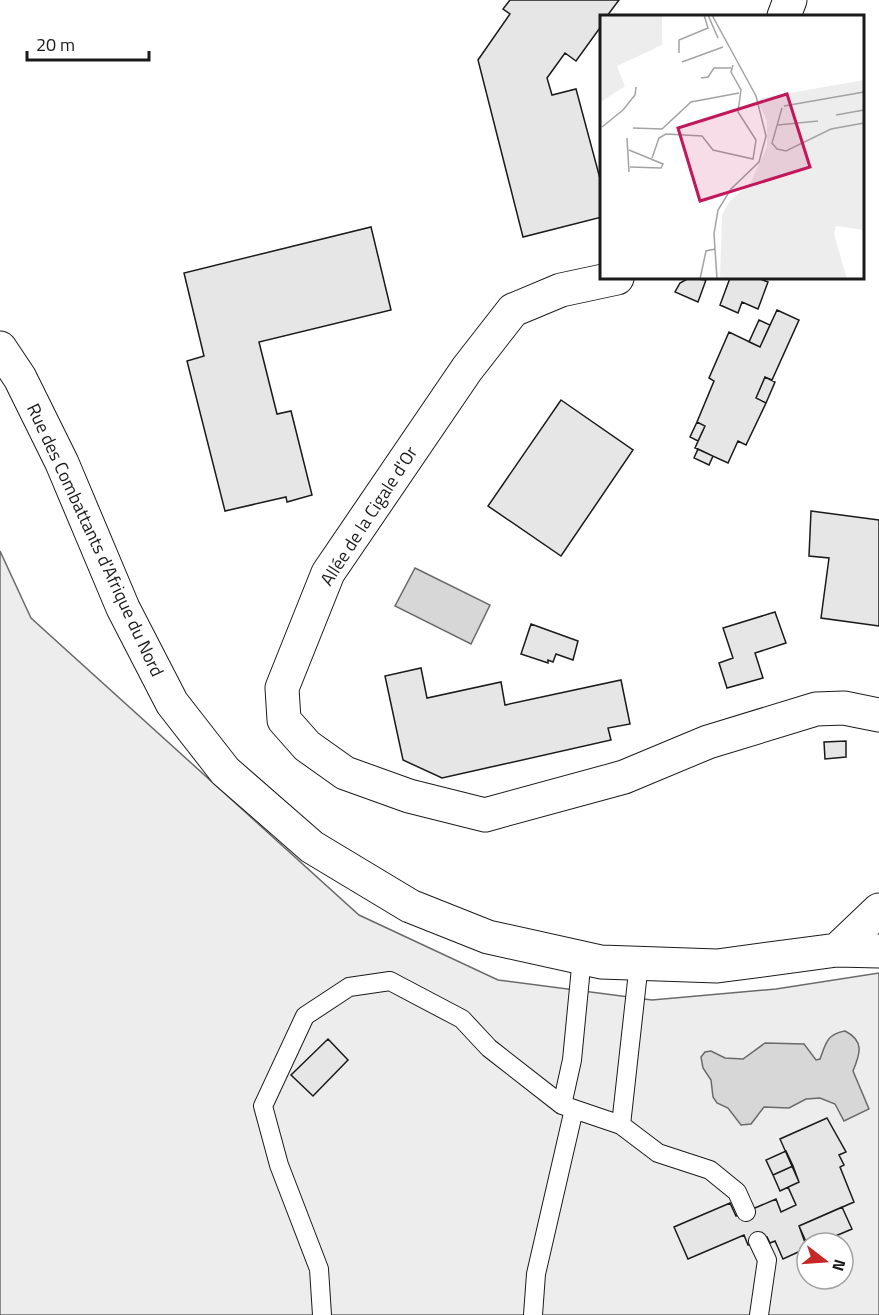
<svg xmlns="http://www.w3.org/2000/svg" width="879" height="1315" viewBox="0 0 879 1315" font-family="'Titillium Web',sans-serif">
  <rect width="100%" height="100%" fill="#fff"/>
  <path fill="#ededed" stroke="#6a6a6a" stroke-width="1.5" fill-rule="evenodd" d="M0,551l31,67 328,297 139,65 154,20 124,-11 103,-16v342h-879zM807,1243h36v36h-36z"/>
  <path fill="#d7d7d7" stroke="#6a6a6a" stroke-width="1.5" d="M415,568l75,37 -19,39 -76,-38z
    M845,1031c20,10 15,23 8,40l16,38 -25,12 -9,-17 -15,-6 -14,1 -17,9 -25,-1 -13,17 -10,1 -13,-17 -11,-5 -4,-6 -2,-17 -8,-12 -2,-11 4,-5 6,-1 14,7 18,1 22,-16 39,1 12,16 4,-1c6,-16 7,-25 25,-28z"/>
  <path fill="#e6e6e6" stroke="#1a1a1a" stroke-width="1.5" d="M510,0h109l-12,16h-5v9l-26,36 -11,-8 -18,25 5,17 24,-6 26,97v31l-79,20 -45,-177 32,-46 -7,-5z
    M371,227l20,83 -132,32 18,72 14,-3 21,84 -25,7 -1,-5 -61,14 -38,-150 17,-5 -20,-83z
    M689,278l17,2 -8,22 -23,-10 5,-9z
    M730,278h28l10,4 -10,27 -16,-7 -4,11 -18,-8z
    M777,310l22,10 -27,60 -7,-3 -9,21 10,5 -20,42 -8,-4 -10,22 -33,-15 10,-22 -8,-4 17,-41 -5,-3 20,-46 31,15z
    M759,320l11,5 -10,22 -11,-5z
    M765,377l10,5 -9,21 -10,-5z
    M561,400l72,50 -72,106 -73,-50z
    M697,422l8,4 -7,15 -8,-4z
    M698,449l15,7 -4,9 -15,-7z
    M811,511l68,9v106l-58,-8 8,-60 -20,-2z
    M775,612l11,31 -31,10 8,25 -36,10 -8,-25 14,-5 -10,-30z
    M531,624l47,17 -5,19 -17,-6 -3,8 -5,-2v3l-27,-9z
    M421,668l6,30 74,-16 4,23 116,-25 9,44 -22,4 3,12 -169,38 -39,-18 -18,-84z
    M846,741v16l-21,2 -1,-17z
    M328,1039l20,21 -35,36 -22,-21z
    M827,1118l19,34 -7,3 5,10 -4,2 14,35 -55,24 8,22 -24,11 -8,-18 -5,2 -3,-6 -19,8 -4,-10 -56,24 -14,-32 56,-24 6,13 40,-17 5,13 15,-7 -8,-18 11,-5 -19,-43z
    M786,1151l7,15 -20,9 -7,-15z
    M793,1166l6,16 -19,9 -7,-16z
    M842,1207l10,22 -33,14 -12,1 -8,-18z"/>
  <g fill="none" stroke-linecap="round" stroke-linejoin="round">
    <defs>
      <path id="service" d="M562,1105l10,-45 10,-103
        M621,1125l18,-162
        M758,1241l9,19 -8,55
        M322,1315l-3,-46 -40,-104 -16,-59 42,-90 44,-29 41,-6 72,38 27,29 73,57 59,20 37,28 52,17 27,22 9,20
        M533,1315l3,-41 38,-165"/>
      <path id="minor" d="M784,16l6,-16
        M617,278l-56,12 -48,20 -46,59 -139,204 -46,115 2,32 23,26 38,27 64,23 76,19 139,-38 84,-35 108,-33 28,-1 35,7"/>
      <path id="secondary" d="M0,348l20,30 42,85 61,145 49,95 53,68 87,76 98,59 78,31 113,25 116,4 120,-16 42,1
        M837,950l42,-40"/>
    </defs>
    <use href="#service" stroke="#1a1a1a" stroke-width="20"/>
    <use href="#minor" stroke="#1a1a1a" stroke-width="35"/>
    <use href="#secondary" stroke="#1a1a1a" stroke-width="35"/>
    <use href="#service" stroke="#fff" stroke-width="18"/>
    <use href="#minor" stroke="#fff" stroke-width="33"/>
    <use href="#secondary" stroke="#fff" stroke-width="33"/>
  </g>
  <g text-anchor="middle" stroke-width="4.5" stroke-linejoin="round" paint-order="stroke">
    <g font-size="18" fill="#1a1a1a" stroke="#fff">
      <text transform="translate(369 516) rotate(-57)" y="6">Allée de la Cigale d'Or</text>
      <text transform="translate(95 540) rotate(65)" y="6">Rue des Combattants d'Afrique du Nord</text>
    </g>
  </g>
  <g transform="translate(600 15)">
    <rect width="264" height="264" fill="#fff"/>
    <path d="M0,0h62v30l-45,21 8,20 -24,16zM264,65v150l-28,-4 -2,8 13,45h-127l2,-64 7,-13 22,-20 16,-35v-26l-9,-20 4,-3z" fill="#ededed"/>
    <path fill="none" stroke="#a3a3a3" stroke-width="1.5" d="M108,0l10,23M112,0l44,81 10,40 -7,26 -28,27 -13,21 -4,24 3,45M79,38v-13l29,-12 -4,-13M82,47l41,-15M101,63l7,-1 6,-9h17M184,91l80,-14M182,93l-10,35 5,6 9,2 45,-22 33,-6M236,100l28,-5M178,110l40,-4M2,112l21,-17 12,-15 1,-8M33,113l29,1 29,-27 48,-9M27,123l2,34M29,135l34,14 -2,4 -31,-1M52,143l7,-20 7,-4 36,2 11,14 40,9 3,-19 -18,-28 3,-22 -10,-18 2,-7M100,264l6,-28 9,-2"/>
    <path fill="#c2185b" fill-opacity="0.15" stroke="#c2185b" stroke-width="3" d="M187,79l23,73 -110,34 -22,-73z"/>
    <rect width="264" height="264" fill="none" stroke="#1a1a1a" stroke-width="3"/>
  </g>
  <g transform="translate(825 1261) rotate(107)"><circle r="28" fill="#ffffff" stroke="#a3a3a3" stroke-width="1.5"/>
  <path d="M0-4.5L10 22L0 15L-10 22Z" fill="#c62828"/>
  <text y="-9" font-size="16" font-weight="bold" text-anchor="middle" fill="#1a1a1a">N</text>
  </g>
  <path d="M27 51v9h122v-9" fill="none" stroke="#1a1a1a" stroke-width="3"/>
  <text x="36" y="51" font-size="18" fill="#1a1a1a" stroke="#ffffff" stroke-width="4.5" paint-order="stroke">20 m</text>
</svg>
